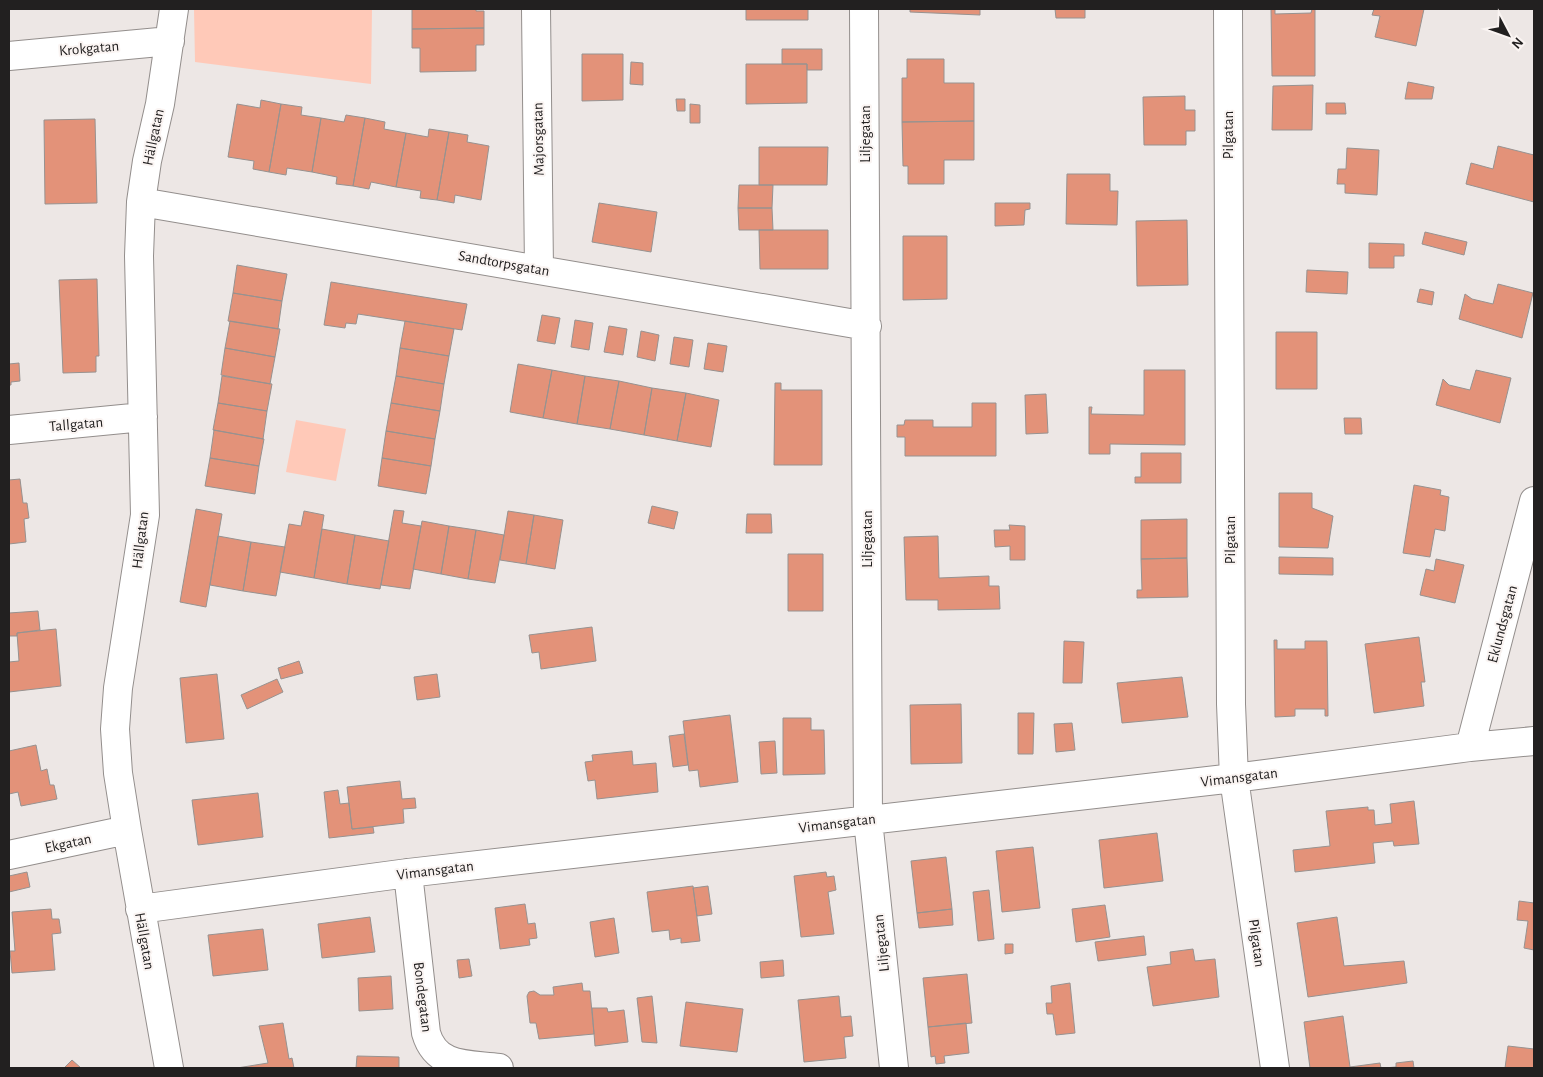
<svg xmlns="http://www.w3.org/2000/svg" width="1543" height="1077" viewBox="0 0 1543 1077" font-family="'Alegreya Sans',sans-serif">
  <rect width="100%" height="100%" fill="#ede7e5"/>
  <path fill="#ffc9b8" d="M194,9h178l-1,75 -176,-22z
    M296,420l50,9 -10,52 -50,-9z"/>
  <path fill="#e39279" stroke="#979290" d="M412,9h64v2h8v17l-72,1z
    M746,9h62v11h-62z
    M910,9h70v6l-70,-3z
    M1055,9h30v9h-29z
    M1271,9h4v5l36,-1 1,-4h3v67h-43z
    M1374,9h50l-8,37 -41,-9 5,-21 -8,-1z
    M484,28v17h-8v26l-56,1v-24h-8v-19z
    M782,49h40v21h-15v-6h-25z
    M582,54h41v46l-41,1z
    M907,59h37v24h30v38l-72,1v-44h5z
    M631,62l12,1v22l-13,-1z
    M746,64h61v39l-61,1z
    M1408,82l26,5 -2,12h-27z
    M1313,85l-1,45h-40l1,-44z
    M1185,96v14h10v21h-9v14h-42l-1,-48z
    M676,99h9v12h-8z
    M261,100l20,4 -12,68 -16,-3 1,-8 -26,-4 9,-53 23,4z
    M1326,103h19l1,11h-20z
    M281,104l21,3 -1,8 20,3 -9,54 -25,-4 -1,7 -17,-3z
    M690,104l10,1v18h-10z
    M346,115l19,3 -12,68 -17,-2 1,-7 -25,-5 9,-54 23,4z
    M365,118l20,4 -1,7 22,4 -10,54 -25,-5 -2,7 -16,-3z
    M95,119l2,84 -52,1 -1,-84z
    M974,121v39h-30v24h-36v-18h-5l-1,-44z
    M429,129l20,3 -12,68 -17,-2 1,-7 -25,-4 10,-54 22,4z
    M449,132l19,3 -1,7 22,4 -8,54 -26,-5 -1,8 -17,-3z
    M1498,146l36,9v47l-68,-18 5,-21 22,6z
    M759,147h69l-1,38h-68z
    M1347,148l32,2 -2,45 -32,-2v-9h-8l1,-15h8z
    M1067,174h43v17h8l-1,34 -51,-1z
    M739,185h34l-1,23h-34z
    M599,203l58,9 -6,40 -59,-10z
    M995,203h35v6l-5,1 -1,15 -29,1z
    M738,208h34l1,22h-34z
    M1187,220l1,65 -51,1 -1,-65z
    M759,230h69v39h-68z
    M1425,232l42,10 -3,13 -42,-11z
    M903,236h44v63l-44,1z
    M1369,243l35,1v12h-10v12h-25z
    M237,265l50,9 -5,27 -49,-8z
    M1307,270l41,2 -1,22 -41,-2z
    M97,279l2,77h-3v16l-33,1 -4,-93z
    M331,282l136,22 -5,26 -104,-16 -2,10 -10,-1 -1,5 -21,-3z
    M1498,284l35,9 -11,45 -63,-19 6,-25 7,5 21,5z
    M1420,289l14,3 -2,13 -15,-3z
    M233,293l49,8 -4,28 -50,-8z
    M542,315l18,3 -5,26 -18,-3z
    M575,320l18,3 -4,27 -18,-3z
    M230,321l50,8 -5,28 -50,-9z
    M405,321l49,8 -5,27 -49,-8z
    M609,326l18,3 -4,26 -19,-3z
    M641,331l18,4 -4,26 -18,-4z
    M1276,332h41v57h-41z
    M674,337l19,3 -4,27 -19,-3z
    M708,343l19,3 -4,26 -19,-3z
    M225,348l50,9 -5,27 -49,-9z
    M400,348l49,8 -5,28 -48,-8z
    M19,363l1,18 -9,1v3h-2v-21z
    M518,364l34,6 -9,48 -33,-6z
    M552,370l33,6 -8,48 -34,-6z
    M1144,370h41v75l-75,-1v10h-21v-47h3l-1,7 53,1z
    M1476,370l35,8 -11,45 -64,-18 7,-26 6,6 21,5z
    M222,376l50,8 -5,27 -49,-8z
    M396,376l48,8 -4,27 -49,-8z
    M585,376l34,5 -9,48 -33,-5z
    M619,381l33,7 -8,47 -34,-6z
    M775,383h6v7h41v75h-48z
    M652,388l34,5 -9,48 -33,-6z
    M686,393l33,7 -8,47 -34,-6z
    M1046,394l2,39 -22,1 -1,-39z
    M218,403l49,8 -4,28 -50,-9z
    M391,403l49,8 -5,28 -49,-8z
    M972,403h24v53h-91v-19h-8v-12h7l1,-5h28v7h39z
    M1344,418h17l1,16h-17z
    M214,430l50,9 -5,27 -49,-8z
    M386,431l49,8 -4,27 -49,-8z
    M1141,453h40v30h-46v-6h6z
    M210,458l49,8 -4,28 -50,-8z
    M382,458l49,8 -5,28 -48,-8z
    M20,479l3,24h4l2,15 -5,1 2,23 -17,2v-64z
    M1414,485l27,5 -1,5 9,2 -4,34 -10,-2 -5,28 -27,-4z
    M1279,493h33v15l21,8 -5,32 -49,-1z
    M652,506l26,6 -4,17 -26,-6z
    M196,509l26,5 -16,93 -26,-5z
    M394,510l10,1 -2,12 19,3 -11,63 -29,-4z
    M304,511l20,4 -10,63 -34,-6 9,-48 12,2z
    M508,511l26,4 -8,49 -26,-4z
    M747,514h24l1,19h-26z
    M534,515l29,5 -8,49 -29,-5z
    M1187,519v39l-46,1v-39z
    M422,521l27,5 -8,48 -28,-5z
    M1009,525l16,1v34h-15v-14l-15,1 -1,-17h16z
    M449,526l27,4 -8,49 -27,-5z
    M322,529l33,6 -8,49 -33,-6z
    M476,530l28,5 -9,48 -27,-4z
    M355,535l34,6 -9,48 -33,-5z
    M218,536l33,6 -8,49 -33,-6z
    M938,536l1,42 50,-2v10h10l1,23 -62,1v-10h-32l-2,-63z
    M251,542l34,5 -9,49 -33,-5z
    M788,554h35v57h-35z
    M1279,557l54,1v17l-54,-1z
    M1187,558l1,39 -51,1v-8h5l-1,-31z
    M1436,559l28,6 -9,38 -35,-8 6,-26 8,2z
    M38,611l2,19 -23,3v3h-8v-23z
    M592,627l4,34 -55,8 -2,-17 -7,1 -3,-18z
    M56,629l5,57 -52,6v-30l10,-1 -2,-28z
    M1419,637l6,45h-4l3,24 -50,7 -9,-69z
    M1274,640h3v9h28v-8h22l1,75h-3v-7h-30v7l-20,1z
    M1064,641l20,1 -2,41h-19z
    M299,661l4,12 -22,6 -3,-11z
    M217,674l7,65 -38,4 -6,-65z
    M437,674l3,23 -23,3 -3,-23z
    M1182,677l6,40 -66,6 -5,-40z
    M277,679l6,13 -36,17 -6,-14z
    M961,704l1,59 -51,1 -1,-59z
    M1018,713h16l-1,41h-15z
    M730,715l8,67 -38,5 -2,-17 -9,1 -6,-50z
    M783,718h28v12h13l1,44 -42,1z
    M1072,723l3,27 -19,2 -2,-28z
    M684,734l4,31 -15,2 -4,-31z
    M775,741l2,32 -16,1 -2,-32z
    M36,745l5,26 6,-2 3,16h4l3,14 -36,7 -3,-14 -9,2v-43z
    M632,751l1,14 23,-2 2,29 -61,7 -2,-19 -7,1 -3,-19 8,-1 -1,-6z
    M400,781l2,18 13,-1 1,10 -13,1 1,14 -52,6 -5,-42z
    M338,790l2,14 9,-1 3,26 21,-2 1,6 -45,5 -5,-46z
    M258,793l5,44 -65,8 -6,-45z
    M1414,801l5,43 -25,2 -1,-5 -20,2 2,20 -80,9 -2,-22 37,-4 -4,-35 42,-4v3h6l1,15 17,-2 -2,-19z
    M1157,833l6,48 -59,7 -5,-48z
    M1033,847l7,61 -38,4 -6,-61z
    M946,857l6,52 -35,4 -6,-52z
    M27,872l3,15 -21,5v-16z
    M826,872l1,5 7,-1 2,14 -8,2 6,42 -33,3 -7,-61z
    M693,886l7,55 -19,2v-5l-11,2 -1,-10 -17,2 -5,-40z
    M708,886l4,28 -15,2 -4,-28z
    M989,890l5,49 -16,2 -5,-49z
    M1519,901l15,2v47l-10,-2 4,-27 -11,-1z
    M525,904l3,20 7,-1 2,15 -8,1 1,6 -30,4 -5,-41z
    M1105,905l5,32 -34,5 -4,-33z
    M51,909l1,10h7l2,14 -9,1 3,36 -43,3 -2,-22h5l-3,-39z
    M952,909l1,16 -34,3 -2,-15z
    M370,917l5,35 -53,6 -4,-34z
    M1337,917l7,49 60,-5 3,22 -99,14 -11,-74z
    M614,918l5,35 -24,4 -5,-35z
    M263,929l5,41 -55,6 -5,-41z
    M1144,936l2,19 -48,6 -3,-19z
    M1005,944h8v9l-8,1z
    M1193,949l2,12 20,-2 4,38 -66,9 -6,-39 24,-3 -1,-12z
    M469,959l3,17 -13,2 -2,-18z
    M783,960l1,16 -23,2 -1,-16z
    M967,974l5,49 -44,4 -5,-49z
    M391,976l2,33 -34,2 -1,-33z
    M582,983l1,8h7l4,43 -55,5 -3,-16h-6l-3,-27 2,-4 5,-1 6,4h14l-1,-8z
    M1070,983l5,50 -19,2 -3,-21h-6l-1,-11h6l-1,-17z
    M652,996l5,47 -15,-1 -5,-44z
    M839,996l2,21 10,-1 2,20 -9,1 2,21 -42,4 -6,-62z
    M686,1002l57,7 -6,43 -57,-6z
    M592,1008h15l1,4 16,-2 4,32 -33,4z
    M1343,1016l7,51 30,-4 1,5h-71l-6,-46z
    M283,1023l6,36 3,-1 2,10h-57l31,-5 -9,-37z
    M966,1023l3,30 -25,3 1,7 -9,1 -1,-8 -4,1 -3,-30z
    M1508,1046l26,3v19h-29z
    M357,1056l42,1v11h-43z
    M72,1060l9,8h-17z
    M1413,1061l1,7h-30l12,-1v-4z"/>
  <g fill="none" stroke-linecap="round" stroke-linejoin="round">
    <defs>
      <path id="street" d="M536,9l3,260
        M864,9l4,811 26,248
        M1228,9l3,695 3,74 41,290
        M9,56l161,-15
        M141,202l726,124
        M9,430l134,-13
        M1470,747l64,-246
        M9,855l118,-25
        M408,873l18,160c10,35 42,31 73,35
        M140,909l268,-36 826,-95 236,-31 64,-6
        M169,1068l-42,-238 -9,-57 -3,-44 3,-41 27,-173 -6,-259 2,-54 6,-41 13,-57 14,-95"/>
    </defs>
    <use href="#street" stroke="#938e8c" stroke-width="30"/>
    <use href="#street" stroke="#fff" stroke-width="28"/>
  </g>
  <g text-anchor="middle" stroke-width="4" stroke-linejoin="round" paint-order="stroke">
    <g font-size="15" fill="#222020" stroke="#faf4f2">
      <text transform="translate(89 48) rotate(-5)" y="5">Krokgatan</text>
      <text transform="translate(865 134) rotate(-90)" y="5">Liljegatan</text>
      <text transform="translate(1228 135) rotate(-90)" y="5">Pilgatan</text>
      <text transform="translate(153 137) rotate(-78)" y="5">Hällgatan</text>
      <text transform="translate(538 139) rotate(-91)" y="5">Majorsgatan</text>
      <text transform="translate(504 263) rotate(10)" y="5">Sandtorpsgatan</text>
      <text transform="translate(76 424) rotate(-5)" y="5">Tallgatan</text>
      <text transform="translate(867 539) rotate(-90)" y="5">Liljegatan</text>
      <text transform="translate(140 540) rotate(-83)" y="5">Hällgatan</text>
      <text transform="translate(1230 540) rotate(-90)" y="5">Pilgatan</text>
      <text transform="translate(1502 624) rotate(-75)" y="5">Eklundsgatan</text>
      <text transform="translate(1239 777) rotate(-7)" y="5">Vimansgatan</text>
      <text transform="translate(837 823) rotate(-7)" y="5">Vimansgatan</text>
      <text transform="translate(68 843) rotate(-12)" y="5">Ekgatan</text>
      <text transform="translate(435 870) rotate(-7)" y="5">Vimansgatan</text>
      <text transform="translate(145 941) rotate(80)" y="5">Hällgatan</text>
      <text transform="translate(881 943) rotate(-96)" y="5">Liljegatan</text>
      <text transform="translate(1257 943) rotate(82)" y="5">Pilgatan</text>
      <text transform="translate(423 997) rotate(83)" y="5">Bondegatan</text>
    </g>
  </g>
  <rect width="1543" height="1077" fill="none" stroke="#222020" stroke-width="20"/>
  <g transform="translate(1508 35) rotate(131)" stroke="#faf4f2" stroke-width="4" paint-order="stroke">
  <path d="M0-4L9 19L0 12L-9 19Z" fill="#222020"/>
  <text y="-8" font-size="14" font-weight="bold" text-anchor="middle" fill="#222020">N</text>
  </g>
</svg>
